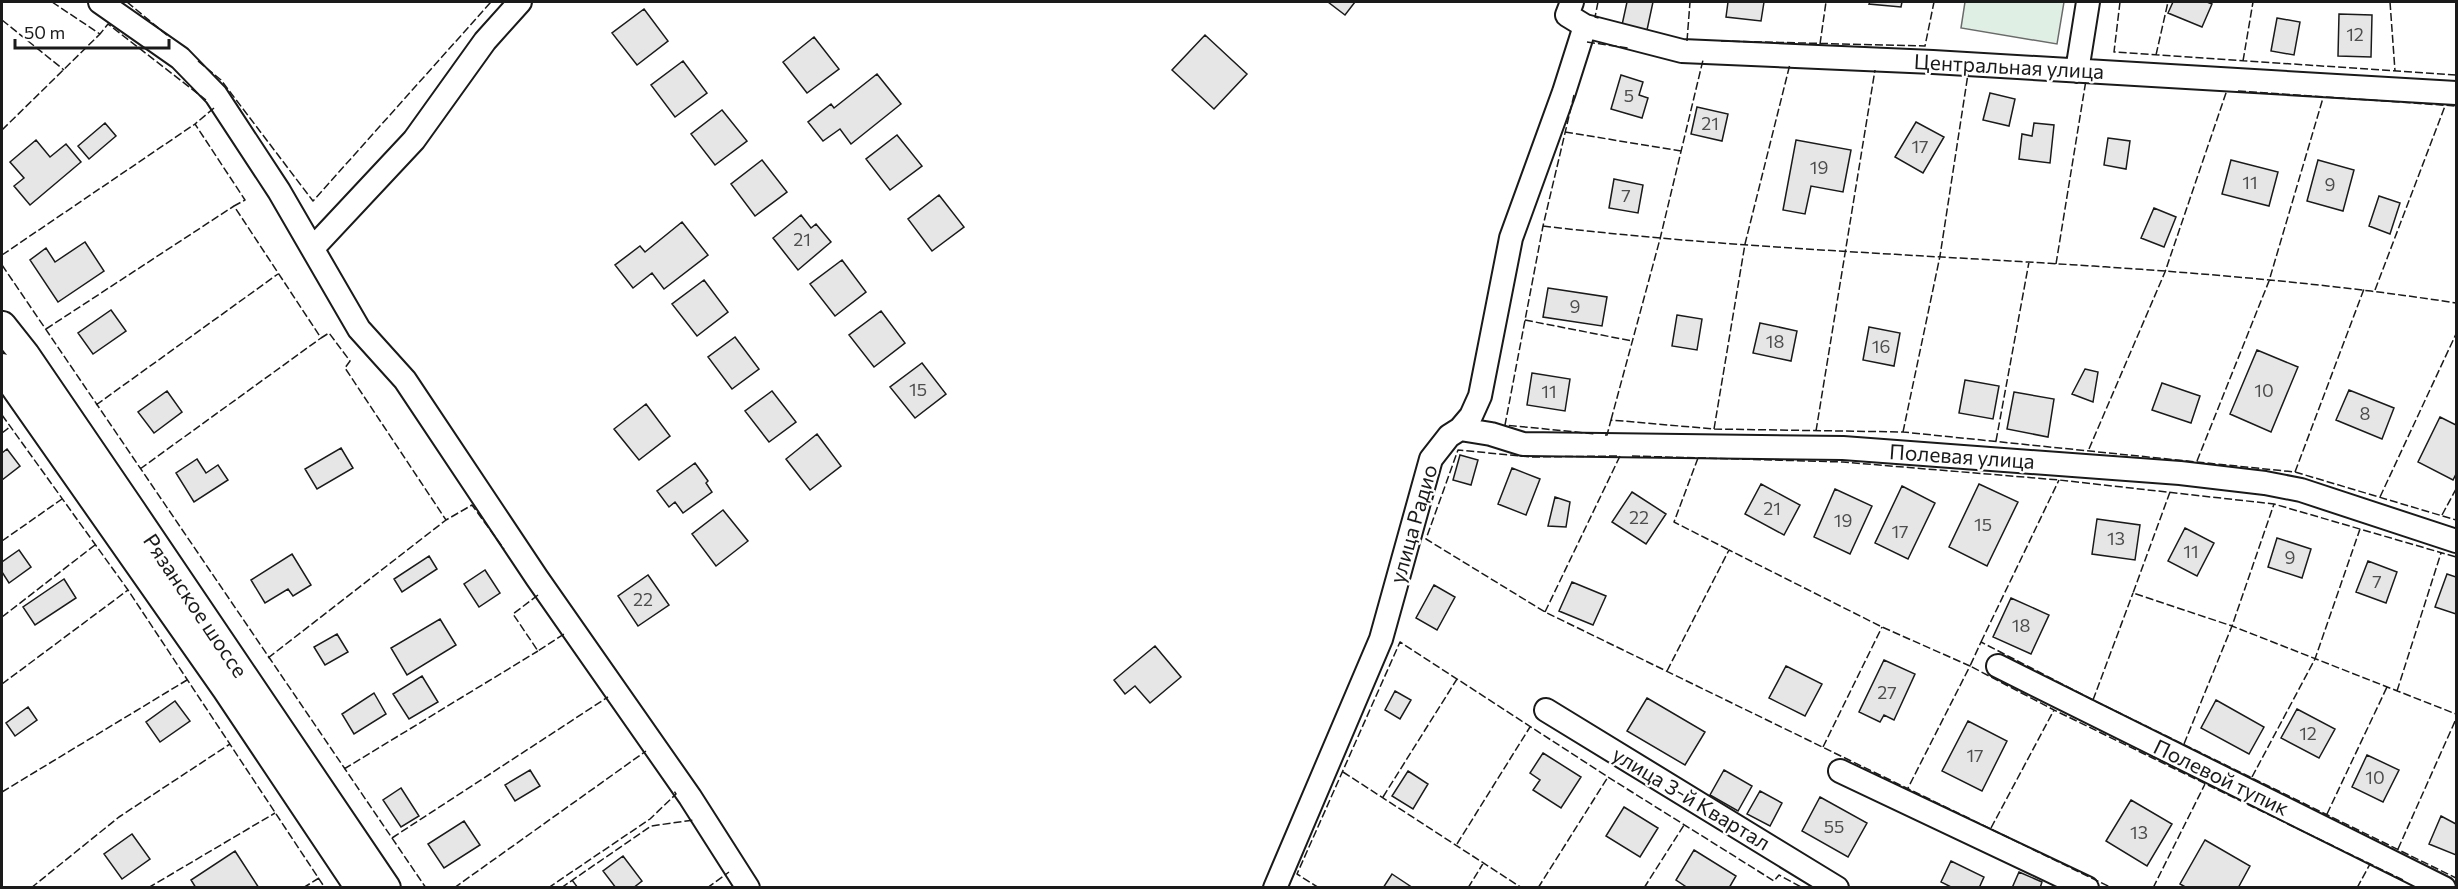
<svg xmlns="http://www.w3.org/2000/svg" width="2458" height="889" viewBox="0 0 2458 889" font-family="Commissioner,sans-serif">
  <rect width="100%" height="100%" fill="#fff"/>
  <path fill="#e0efe3" stroke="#6a6a6a" stroke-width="1.5" d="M1965,2h99l-7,42 -96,-16z"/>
  <path fill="#e6e6e6" stroke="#1a1a1a" stroke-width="1.5" d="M1328,2h27l-10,13z
    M1627,2h26l-6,28 -25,-5z
    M1728,2h36l-3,19 -35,-4z
    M1870,2h32l-1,5 -32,-3z
    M2173,2h34l5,2 -10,23 -34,-14z
    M644,9l24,32 -31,24 -25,-32z
    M2339,14l33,1 -1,42 -33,-1z
    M2277,18l23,4 -6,33 -23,-4z
    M1205,35l42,39 -33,35 -42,-39z
    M814,37l25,32 -32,24 -24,-31z
    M683,61l24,32 -32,24 -24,-32z
    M877,74l24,30 -50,40 -11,-15 -17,12 -15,-19 23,-18 3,4z
    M1621,75l22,7 -4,13 9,3 -6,20 -31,-9z
    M1990,93l25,6 -6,27 -26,-6z
    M1697,107l31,7 -6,27 -31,-7z
    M722,110l25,31 -32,24 -24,-31z
    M1916,122l28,15 -21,36 -28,-16z
    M105,123l11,13 -27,23 -11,-13z
    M2034,123l20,2 -4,38 -31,-4 3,-25 10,2z
    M897,135l25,31 -32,24 -24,-31z
    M2108,138l22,3 -4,28 -22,-4z
    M36,140l14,17 16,-13 15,18 -51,43 -16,-19 10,-8 -14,-16z
    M1796,140l55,10 -8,42 -32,-6 -6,28 -22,-4z
    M762,160l25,32 -32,24 -24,-32z
    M2231,160l47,12 -9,34 -47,-12z
    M2318,160l36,10 -11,41 -36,-10z
    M1614,179l29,6 -5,28 -29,-5z
    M939,195l25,32 -32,24 -24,-32z
    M2379,196l21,7 -10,31 -21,-8z
    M2154,208l22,9 -12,30 -23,-9z
    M801,215l10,13 5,-4 15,18 -33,28 -25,-32z
    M682,222l26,33 -44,34 -12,-16 -19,15 -18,-23 25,-19 5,6z
    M85,242l19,29 -46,31 -28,-42 16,-12 9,14z
    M842,260l24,32 -31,24 -25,-32z
    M704,280l24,32 -31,24 -25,-32z
    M1548,288l59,9 -5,29 -59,-9z
    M111,310l15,21 -33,23 -15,-21z
    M881,311l24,32 -31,24 -25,-32z
    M1677,315l25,4 -5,31 -25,-4z
    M1760,323l37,8 -6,30 -38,-8z
    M1869,327l31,6 -6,33 -31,-6z
    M735,337l24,32 -27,20 -24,-32z
    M2257,350l41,17 -27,65 -41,-18z
    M922,363l24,31 -31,24 -25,-31z
    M2085,369l13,3 -5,30 -21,-8z
    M1532,373l38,6 -5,32 -38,-6z
    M1965,380l34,6 -6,33 -34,-6z
    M2162,383l38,13 -9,27 -39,-13z
    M2349,390l45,18 -12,31 -46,-19z
    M167,391l15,21 -28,21 -16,-21z
    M772,391l24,31 -27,20 -24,-31z
    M2014,392l40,7 -6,38 -41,-8z
    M646,404l24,32 -31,24 -25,-31z
    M2440,417l16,8v49l-3,6 -35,-18z
    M817,434l24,32 -31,24 -24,-31z
    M341,448l12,20 -36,21 -12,-20z
    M7,449l13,17 -18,14v-27z
    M1460,455l18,5 -7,25 -18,-5z
    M197,459l9,14 12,-8 10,15 -34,22 -18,-29z
    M695,463l13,18 -2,2 6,9 -29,21 -8,-11 -6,5 -12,-16z
    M1512,468l28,11 -14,36 -28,-11z
    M1761,484l39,21 -16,30 -39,-21z
    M1979,484l39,18 -31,64 -38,-19z
    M1902,486l33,17 -27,56 -33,-16z
    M1835,489l37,17 -22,48 -36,-17z
    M1632,492l34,22 -20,30 -34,-22z
    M1555,497l15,5 -4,25 -18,-1z
    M723,510l25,31 -32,25 -24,-32z
    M2097,519l43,6 -5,35 -43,-6z
    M2185,528l29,15 -17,33 -29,-15z
    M2277,538l34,11 -9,29 -34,-11z
    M19,550l12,17 -22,16 -7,-11v-10z
    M292,554l19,31 -18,11 -5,-7 -23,14 -14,-23z
    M429,556l8,13 -35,23 -8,-13z
    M2368,561l29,11 -11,31 -30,-11z
    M485,570l15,23 -21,14 -15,-23z
    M2447,574l9,3v37l-21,-7z
    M648,575l21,30 -31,21 -20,-30z
    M64,579l12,19 -41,27 -12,-18z
    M1572,582l34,14 -13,29 -34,-14z
    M1434,585l21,12 -18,33 -21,-12z
    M2011,598l38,17 -18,39 -38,-17z
    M440,619l16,26 -49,30 -16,-27z
    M337,634l11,18 -23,13 -11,-18z
    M1155,646l26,31 -31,26 -15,-17 -10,8 -11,-14z
    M1884,660l31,14 -21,46 -10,-5 -4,7 -21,-10z
    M1786,666l36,18 -17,32 -36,-18z
    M422,676l16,26 -29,17 -16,-25z
    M1395,691l16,9 -11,19 -15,-9z
    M374,693l12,21 -32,20 -12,-20z
    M1647,698l58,34 -20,33 -58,-34z
    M2216,700l48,27 -15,27 -48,-26z
    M175,701l15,20 -30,21 -14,-20z
    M28,707l9,13 -22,16 -9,-13z
    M2297,709l38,20 -16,29 -38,-20z
    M1968,721l39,20 -25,50 -40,-20z
    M1543,753l38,24 -20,31 -28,-18 7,-10 -10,-7z
    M2367,755l32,15 -16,32 -31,-15z
    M530,770l10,16 -25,15 -10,-16z
    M1724,770l28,16 -14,25 -28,-16z
    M1408,771l20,13 -15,25 -21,-13z
    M401,788l18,28 -18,11 -18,-27z
    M1760,791l22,12 -12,23 -23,-12z
    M1820,797l47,26 -19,34 -46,-26z
    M2131,800l41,24 -25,42 -41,-25z
    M1624,807l34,21 -18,29 -34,-21z
    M2441,816l15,8v31l-27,-11z
    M464,821l16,24 -36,23 -16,-24z
    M132,834l18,25 -28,20 -18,-25z
    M2205,840l45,26 -12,22h-51l-7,-4z
    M1694,850l42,26 -7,12h-41l-12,-8z
    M235,851l24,37h-63l-5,-8z
    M623,856l19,25 -9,7h-17l-13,-17z
    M1951,861l33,16 -5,11h-26l-12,-6z
    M2019,872l23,10 -2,6h-28z
    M1392,874l21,14h-30z"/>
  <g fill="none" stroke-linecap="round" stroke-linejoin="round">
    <defs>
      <path id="minor" d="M100,2l80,56 36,37 63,96 80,138 46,51 132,198 153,219 58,91
        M1572,2l-5,13 18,11 97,25 251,11 523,31
        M2077,71l11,-69
        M313,248l101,-108 71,-99 35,-39
        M1460,429l31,5 32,10 320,4 337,25 85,10 36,7 155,51
        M1998,666l446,222
        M1546,710l291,178
        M1840,771l247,117
        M1275,888l106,-249 50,-180 18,-23 11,-7 11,-13 9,-20 31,-158 53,-146 21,-66"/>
      <path id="major" d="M2,326l23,29 107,157 254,376
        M2,368l225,321 133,199"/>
    </defs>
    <use href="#minor" stroke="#1a1a1a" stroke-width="26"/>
    <use href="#major" stroke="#1a1a1a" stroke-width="32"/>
    <use href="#minor" stroke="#fff" stroke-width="22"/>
    <use href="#major" stroke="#fff" stroke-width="28"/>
    <path stroke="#1a1a1a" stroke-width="1.5" stroke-dasharray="8 3" stroke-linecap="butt" d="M52,2l48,32 8,-10 98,76
      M127,2l41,34
      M1598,2l-3,15 4,1
      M2120,2l-6,50 342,23
      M2390,2l5,69
      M2,20l62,50
      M1687,41l3,-39
      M1721,41l204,5 9,-44
      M1587,42l41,6
      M1820,44l6,-42
      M2156,55l12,-53
      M198,61l23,19 92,121 178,-199
      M2243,61l10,-59
      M2238,91l218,15
      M1574,95l-31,131 -38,199 91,9
      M214,108l-19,16 50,76 -11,6 87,132 8,-5 21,28 -5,7 101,152 26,-15 32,44
      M2,130l98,-96
      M1565,132l116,19
      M1543,226c303,36 611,30 913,77
      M2,255l193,-131
      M2056,264l30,-184
      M2,265l424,623
      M2375,290l70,-184
      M1525,320l107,21
      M46,329l188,-123
      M96,405l182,-131
      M2,415l126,175 197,298
      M1611,420l49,-181 43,-179
      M1714,429l31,-185 45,-180
      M1816,431l59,-361
      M1903,432l37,-176 28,-182
      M2,433l8,-6
      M1605,435h2l4,-15 103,9 189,3 392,40 161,48
      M1996,441l33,-179
      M2089,449l76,-177 62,-182
      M1617,456l-86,1 -73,-7 -32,89 119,73 567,276
      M1632,456l211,6 216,18 215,24 182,53
      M1698,458l-24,64 55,28
      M2197,461l72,-180 54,-183
      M140,469l181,-131
      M2295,472l69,-183
      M2170,492l-37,101 99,33 224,88
      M2380,497l76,-163
      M2442,515l14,-26
      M2,541l60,-42
      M538,595l-25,19 25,37 26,-17 2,2
      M1545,612l75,-156
      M2,617l93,-72
      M1981,642l78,-162
      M268,658l178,-138
      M1667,671l62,-121 153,77 88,39 -62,122
      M2,684l126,-94
      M2397,691l44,-138
      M2093,700l40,-107
      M2184,744l48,-118 42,-122
      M1823,747l59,-120
      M344,769l194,-118
      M1343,772l179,116
      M2252,777l63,-118 45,-130
      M2,792l185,-112
      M1383,797l74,-118
      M2327,814l60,-127
      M1991,828l63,-118
      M392,838l216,-141
      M1457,844l73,-117
      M2398,849l58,-130
      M572,880l6,8
      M2403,880l-349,-170 -84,-44 11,-24 112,58 363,178
      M31,888l88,-71 111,-73
      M148,888l127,-75
      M303,888l16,-10
      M454,888l192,-137
      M548,888l102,-69 26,-25 -2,-3
      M561,888l90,-62 43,-6
      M707,888l22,-16
      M1319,888l-22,-14 103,-232 208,135 166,104 5,-6 24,13
      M1468,888l16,-26
      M1538,888l70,-111
      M1644,888l40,-63
      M2153,888l52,-104
      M2357,888l13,-24"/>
  </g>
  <g text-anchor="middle" stroke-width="4.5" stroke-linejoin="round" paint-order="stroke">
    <g font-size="18" fill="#4d4d4d">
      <text x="2355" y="41">12</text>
      <text x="1629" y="102">5</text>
      <text x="1710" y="130">21</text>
      <text x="1920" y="153">17</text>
      <text x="1819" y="174">19</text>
      <text x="2250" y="189">11</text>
      <text x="2330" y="191">9</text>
      <text x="1626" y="202">7</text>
      <text x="802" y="246">21</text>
      <text x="1575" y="313">9</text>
      <text x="1775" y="348">18</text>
      <text x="1881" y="353">16</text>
      <text x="918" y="396">15</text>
      <text x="2264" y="397">10</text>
      <text x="1549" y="398">11</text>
      <text x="2365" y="420">8</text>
      <text x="1772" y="515">21</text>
      <text x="1639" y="524">22</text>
      <text x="1843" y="527">19</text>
      <text x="1983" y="531">15</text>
      <text x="1900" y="538">17</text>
      <text x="2116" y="545">13</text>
      <text x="2191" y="558">11</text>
      <text x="2290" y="564">9</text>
      <text x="2377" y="588">7</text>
      <text x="643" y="606">22</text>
      <text x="2021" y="632">18</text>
      <text x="1887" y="699">27</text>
      <text x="2308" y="740">12</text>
      <text x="1975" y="762">17</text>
      <text x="2375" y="784">10</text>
      <text x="1834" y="833">55</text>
      <text x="2139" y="839">13</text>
    </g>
    <g font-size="21" fill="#1a1a1a" stroke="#fff">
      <text transform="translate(2009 67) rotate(3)" y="7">Центральная улица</text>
      <text transform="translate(1962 457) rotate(4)" y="7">Полевая улица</text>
      <text transform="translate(1414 524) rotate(-74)" y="7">улица Радио</text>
      <text transform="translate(195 606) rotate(56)" y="7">Рязанское шоссе</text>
      <text transform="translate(2221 778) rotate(26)" y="7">Полевой тупик</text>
      <text transform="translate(1691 799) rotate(31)" y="7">улица 3-й Квартал</text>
    </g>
  </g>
  <rect width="2458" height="889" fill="none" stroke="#1a1a1a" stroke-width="6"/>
  <path d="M15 39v9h154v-9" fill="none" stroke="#1a1a1a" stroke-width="3"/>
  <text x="24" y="39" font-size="18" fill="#1a1a1a" stroke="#ffffff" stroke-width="4.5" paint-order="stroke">50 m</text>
</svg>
